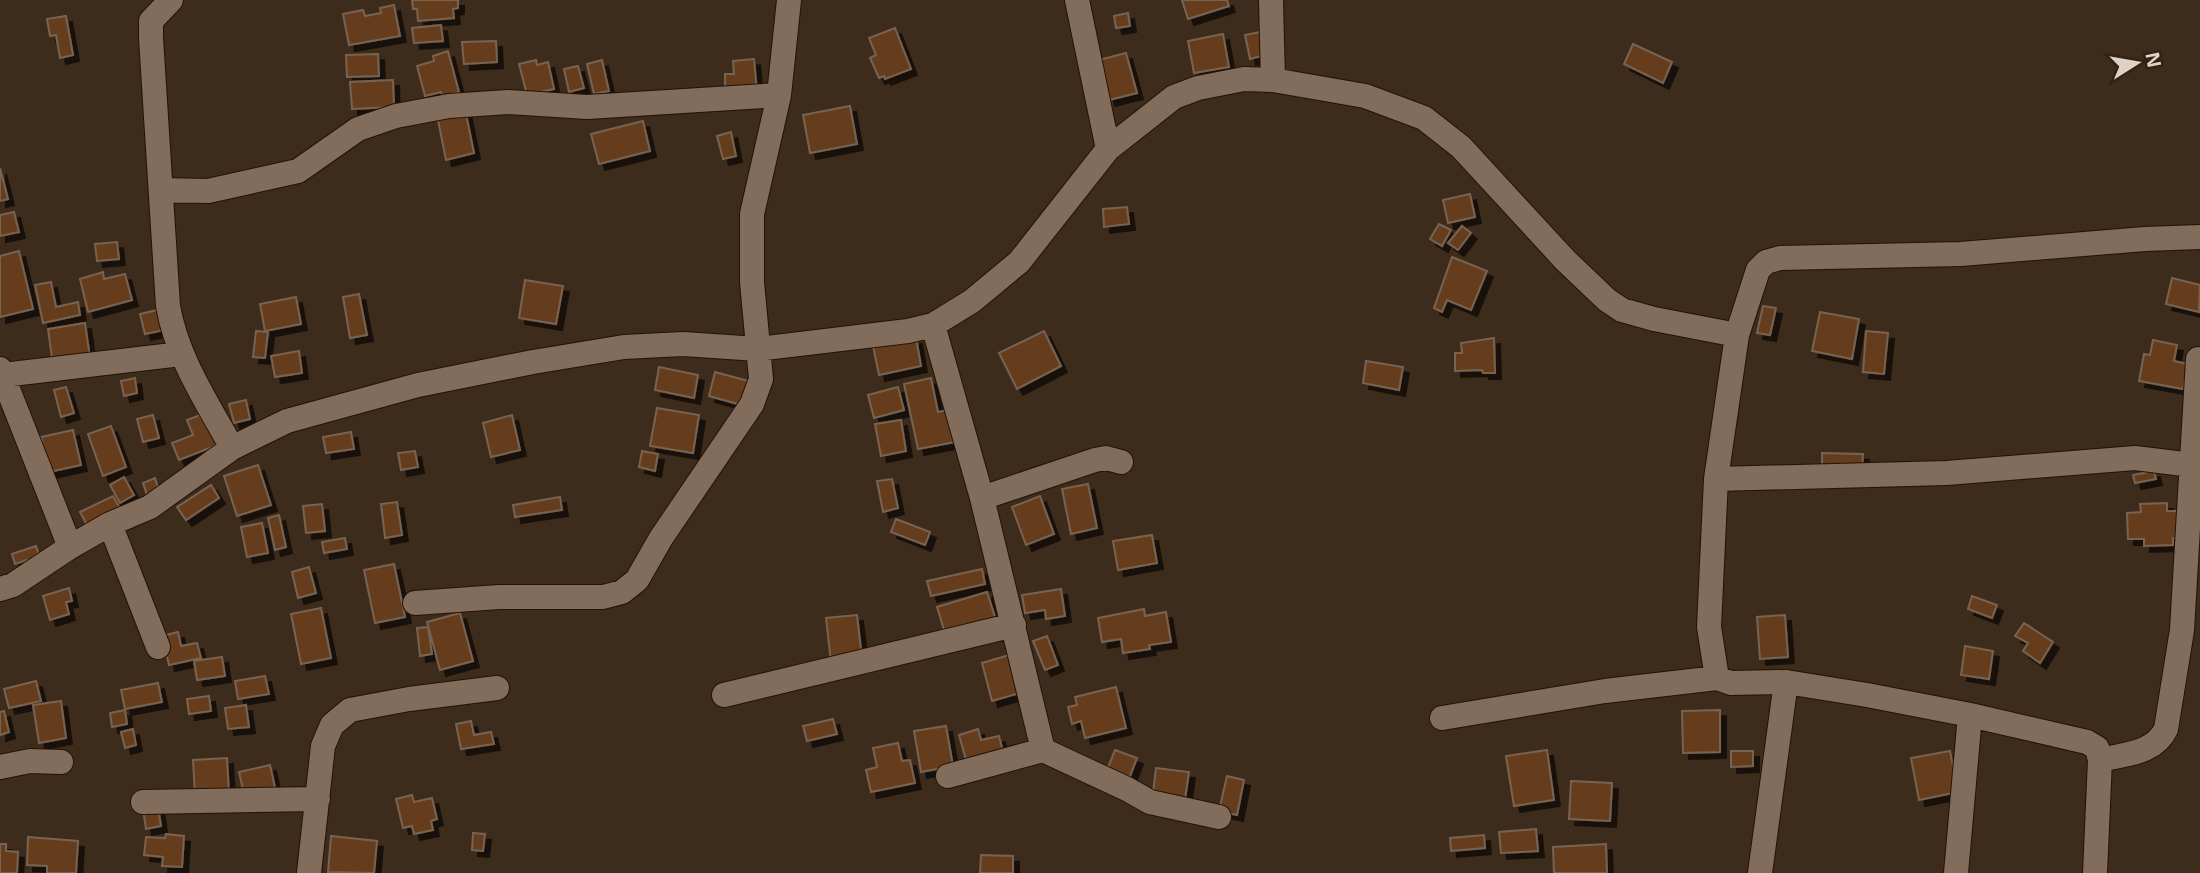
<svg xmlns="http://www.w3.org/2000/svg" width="2200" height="873" viewBox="0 0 2200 873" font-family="'Noto Sans',sans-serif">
  <defs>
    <filter id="shadow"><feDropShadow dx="6" dy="6" stdDeviation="0" flood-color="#0009"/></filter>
  </defs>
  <rect width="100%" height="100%" fill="#3d2b1b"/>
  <path fill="#663e1a" stroke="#786352" stroke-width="2" filter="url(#shadow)" d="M412,0h46v8l-5,1 1,9 -36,3 -1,-12h-4z
    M1182,0h45l2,6 -41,13z
    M394,5l6,31 -51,9 -6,-31 20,-4 2,6 16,-3 -1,-5z
    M1128,13l2,13 -14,2 -2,-12z
    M66,16l7,39 -13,3 -4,-23 -6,1 -3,-17z
    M441,25l2,16 -29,2 -2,-15z
    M895,28l16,41 -26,10 -1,-3 -5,2 -9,-20 6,-3 -7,-17z
    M1260,32l5,23 -15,4 -5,-24z
    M1223,34l6,33 -35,6 -6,-32z
    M496,41l1,21 -33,2 -2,-22z
    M1633,44l39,18 -9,21 -39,-19z
    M448,51l11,41 -16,5 -2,-5 -16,4 -8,-30 17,-5 -1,-5z
    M1126,53l11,40 -28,7 -10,-40z
    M378,54l1,22 -32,1 -1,-22z
    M754,59l3,33 -32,-2v-16h9l-1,-13z
    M536,60l1,5 11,-3 6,27 -27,6 -8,-31z
    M602,60l7,31 -15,3 -7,-30z
    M578,66l6,22 -15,4 -5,-23z
    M393,80l1,27 -42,2 -2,-27z
    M850,106l7,38 -47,9 -7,-38z
    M465,109l9,44 -28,7 -9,-45z
    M643,121l7,30 -51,13 -8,-30z
    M731,132l5,24 -13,3 -6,-23z
    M0,168l8,31 -8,2z
    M1470,194l5,23 -27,6 -5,-23z
    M1127,207l2,17 -25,3 -1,-18z
    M14,212l5,20 -19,4v-21z
    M1439,224l12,6 -9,16 -12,-7z
    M1462,226l9,7 -13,17 -10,-7z
    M117,242l2,17 -22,2 -2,-17z
    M19,251l14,58 -33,8v-61z
    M1452,257l35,14 -16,39 -24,-10 -5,12 -8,-4z
    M103,272l1,7 21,-5 7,26 -44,12 -8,-33z
    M2172,278l28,7 -1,27 -33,-8z
    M525,280l38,6 -7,38 -37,-6z
    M51,282l5,25 22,-5 2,13 -37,8 -8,-38z
    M359,294l8,41 -17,3 -7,-41z
    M296,297l5,27 -36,7 -5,-27z
    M1763,306l13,2 -6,27 -13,-2z
    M165,308l4,21 -24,5 -5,-20z
    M1820,312l39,7 -7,40 -40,-8z
    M85,323l5,35 -37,7 -5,-36z
    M256,331l12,1 -3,26 -12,-1z
    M1044,331l17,35 -44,23 -18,-36z
    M1866,331l22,2 -4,41 -21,-2z
    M916,338l5,28 -42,9 -6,-29z
    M1494,338l1,35h-12l-1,-3 -27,1v-18h7l-1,-10z
    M2153,340l24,5 -3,16 14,3 -5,25 -44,-8 5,-27 6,1z
    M299,351l3,22 -27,4 -4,-21z
    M1366,361l37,6 -4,23 -36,-7z
    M659,367l39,8 -4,23 -39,-8z
    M715,372l37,10 -7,24 -36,-10z
    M135,378l2,15 -13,3 -3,-15z
    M931,378l7,34 10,-2 7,32 -37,7 -14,-65z
    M66,387l8,26 -13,4 -7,-27z
    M898,387l6,23 -30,8 -6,-23z
    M246,400l4,19 -16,4 -5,-19z
    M657,408l42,7 -6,38 -43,-7z
    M208,412l12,32 -41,16 -7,-17 21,-8 -6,-15z
    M153,415l6,23 -16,4 -6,-23z
    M512,415l8,35 -29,7 -8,-34z
    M901,420l5,31 -25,5 -6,-32z
    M111,426l15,41 -23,9 -15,-42z
    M73,430l8,35 -32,7 -8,-35z
    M351,432l3,17 -28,4 -3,-16z
    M415,451l3,16 -17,3 -3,-17z
    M642,451l16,3 -3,17 -16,-4z
    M1822,453l41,1 -1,16 -40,-1z
    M258,465l13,40 -34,11 -13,-40z
    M2154,471l2,8 -21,4 -2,-8z
    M124,477l10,18 -14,8 -10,-18z
    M155,478l4,13 -12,4 -4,-12z
    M892,479l6,29 -15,4 -6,-31z
    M1088,484l9,44 -26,6 -9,-45z
    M211,485l8,13 -33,22 -9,-13z
    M113,496l8,14 -33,17 -8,-15z
    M1040,496l14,38 -28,11 -14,-38z
    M560,497l2,13 -47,7 -2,-12z
    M397,502l5,33 -17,3 -4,-34z
    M2167,503v8h13l1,27h-8v7l-29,1v-7h-16l-1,-26 14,-1 -1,-8z
    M322,504l3,27 -19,2 -3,-27z
    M279,515l7,32 -11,3 -7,-32z
    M896,519l34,13 -5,13 -34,-13z
    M262,523l6,30 -21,4 -6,-30z
    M1152,535l5,28 -39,7 -5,-29z
    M345,538l2,11 -23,4 -2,-11z
    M36,546l5,15 -12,4 -2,-5 -12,4 -3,-10z
    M394,564l11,53 -30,6 -11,-53z
    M309,567l7,26 -18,5 -6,-26z
    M982,569l3,15 -54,12 -4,-15z
    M69,588l3,13 -6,1 3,12 -19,6 -7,-24z
    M1061,589l4,27 -19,3 -1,-9 -20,3 -3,-18z
    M987,592l10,31 -29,9 -2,-8 -22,6 -7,-23z
    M1972,596l25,9 -5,13 -24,-9z
    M321,608l10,50 -30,6 -10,-50z
    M1144,609l1,7 21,-4 5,30 -22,3 1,4 -27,4 -2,-14 -19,3 -4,-24z
    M460,613l13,48 -33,9 -13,-48z
    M857,615l5,43 -31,4 -5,-44z
    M1785,615l3,42 -28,2 -3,-42z
    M2024,623l29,19 -13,21 -17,-12 5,-8 -13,-7z
    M428,627l4,27 -12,2 -3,-28z
    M178,632l3,14 16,-3 4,15 -32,7 -7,-29z
    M1047,636l11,29 -13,5 -12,-29z
    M1965,646l28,5 -4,28 -28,-4z
    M1009,655l11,38 -28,8 -10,-38z
    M222,657l3,19 -28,4 -3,-19z
    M265,676l4,18 -31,5 -3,-18z
    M36,681l5,20 -32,7 -5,-19z
    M158,683l4,19 -37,7 -4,-19z
    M1116,687l10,41 -41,10 -4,-17 -9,3 -4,-17 9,-2 -2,-8z
    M209,696l2,15 -22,3 -2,-15z
    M61,701l5,37 -27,5 -6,-38z
    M246,705l3,22 -21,2 -3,-21z
    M125,710l2,14 -15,3 -2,-14z
    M1720,710v42l-37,1 -1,-42z
    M4,711l5,21 -9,3v-23z
    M833,719l4,15 -30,7 -4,-15z
    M471,721l3,14 17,-3 3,12 -33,5 -5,-25z
    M946,726l7,40 -32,6 -7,-41z
    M133,729l3,16 -11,3 -4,-16z
    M978,729l3,11 18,-4 4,16 -35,15 -9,-32z
    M898,743l4,18 8,-1 5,23 -44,9 -5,-22 11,-3 -4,-19z
    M1115,750l22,8 -10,26 -22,-9z
    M1547,750l7,50 -40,6 -8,-50z
    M1731,751h22v15l-22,1z
    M1950,751l8,41 -39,8 -8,-42z
    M227,758l2,36 -34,2 -2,-36z
    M270,765l6,27 -31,7 -6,-27z
    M1156,768l33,4 -5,34 -32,-5z
    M1227,776l17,4 -7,35 -18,-4z
    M1571,781l41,2 -2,38 -41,-2z
    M412,795l2,7 18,-4 5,21 -6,2 2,9 -19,4 -2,-8 -9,2 -7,-29z
    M158,807l3,19 -15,3 -3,-20z
    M1536,829l2,22 -37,2 -2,-21z
    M473,833l12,1 -2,17 -11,-1z
    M166,834l18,2 -2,31 -20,-1 1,-9 -19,-2 2,-18 19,1z
    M1484,835l1,13 -34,3 -1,-13z
    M331,836l46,5 -3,32 -46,-1z
    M28,837l50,4 -2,32h-29v-7l-20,-1z
    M0,844h6v7l12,1 -1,21h-17z
    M1606,844l1,29h-53l-1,-26z
    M981,855l32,1v17h-33z"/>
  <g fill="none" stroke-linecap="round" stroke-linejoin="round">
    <defs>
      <path id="minor" d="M171,0l-20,21v17l17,268c9,52 39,96 64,142
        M1077,0l31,149
        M1271,0l2,80
        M161,190l47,1 90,-20 60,-42 38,-13 53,-10 59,-4 79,5 192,-12
        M933,325l49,173 61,252 -95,26
        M0,369l70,178
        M3,375l178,-21
        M1716,479l231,-6 188,-15 57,7
        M982,498l113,-38 11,-2 15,4
        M110,524l48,123
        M0,589l13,-4 57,-38 40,-23 40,-17 82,-59 55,-27 131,-36 115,-23 91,-15 59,-3 75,5 150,-18 25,-6 39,-24 47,-39 89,-113 66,-52 24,-9 46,-9 29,1 92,16 59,22 37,29 104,113 42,40 15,10 32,9 83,16
        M415,603l84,-6h104l19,-5 15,-12 24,-42 91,-134 9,-25 -9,-97v-68l27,-119 10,-95
        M724,695l290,-70
        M1442,718l163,-27 112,-13
        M1043,750l84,39 23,13 69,15
        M2100,760c25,-6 54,-6 66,-31l16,-99 16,-271
        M0,767l30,-6 31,1
        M143,802l175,-3
        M309,873l14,-127 9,-21 18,-15 59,-11 88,-11
        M1760,873l26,-191
        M1956,873l14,-158
        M2095,873l5,-113 -3,-12 -10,-6 -117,-27 -103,-20 -81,-13 -55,1 -14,-5 -8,-51 7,-148 21,-144 21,-65 8,-8 14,-4 181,-4 184,-15 55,-2"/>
    </defs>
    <use href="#minor" stroke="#241305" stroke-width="26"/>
    <use href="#minor" stroke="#826c5b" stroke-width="24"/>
  </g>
  <g transform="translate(2137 63) rotate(79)" stroke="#332112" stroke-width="5" paint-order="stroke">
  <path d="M0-5L12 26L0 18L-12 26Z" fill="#ded1c8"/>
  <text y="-10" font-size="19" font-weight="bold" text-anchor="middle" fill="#ded1c8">N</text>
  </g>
</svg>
